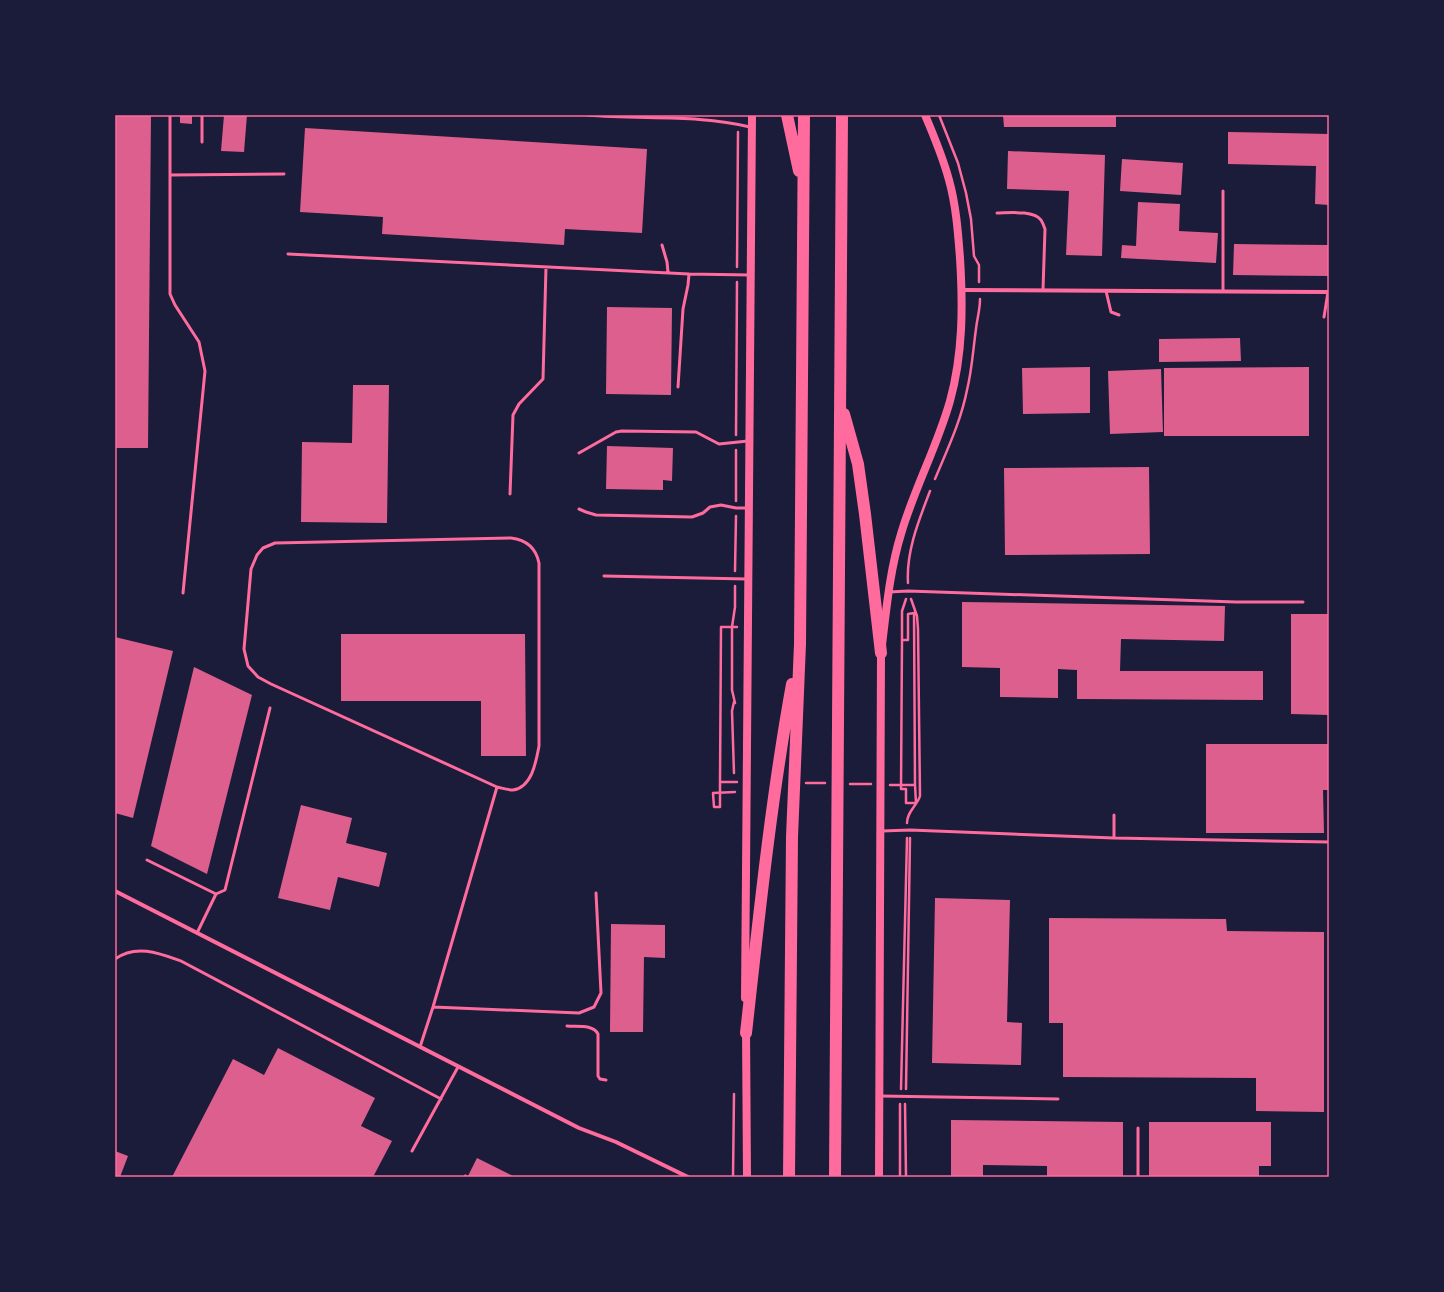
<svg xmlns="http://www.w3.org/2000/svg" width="1444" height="1292" viewBox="0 0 1444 1292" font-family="'Space Grotesk',sans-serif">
  <rect width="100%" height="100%" fill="#1b1b3a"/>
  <path fill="#dd5f8e" d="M115,115h36l-3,333h-33z
    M180,115h12v9l-12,-1z
    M224,115h23l-3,37 -23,-1z
    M1003,115h113v12h-112z
    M305,128l342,21 -5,84 -77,-4 -1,16 -182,-11 1,-17 -83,-5z
    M1228,132l101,2v71l-14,-1 1,-38 -88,-2z
    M1008,151l97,4 -3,101 -36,-1 3,-64 -62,-2z
    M1122,159l61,4 -2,32 -61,-4z
    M1138,202l42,2 -1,27 39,2 -2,30 -95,-5 1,-13 14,1z
    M1234,244l95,1v31l-96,-1z
    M607,307l65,1 -1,87 -65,-1z
    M1240,338l1,23 -82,1v-23z
    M1090,367v46l-67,1 -1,-46z
    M1309,367v69h-145v-68z
    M1161,369l2,63 -53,2 -2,-63z
    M353,385h36l-2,138 -86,-1 1,-80 50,1z
    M607,446l66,2 -1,33 -9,-1v10l-57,-1z
    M1149,467l1,87 -145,1 -1,-87z
    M962,602l263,4 -1,35 -103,-2 -1,32h143v29l-186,-1v-29l-19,-1v29l-58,-1v-29l-38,-1z
    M1291,614h38v101l-38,-1z
    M341,634h184l1,122h-45v-55h-140z
    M115,637l58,14 -40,167 -18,-5z
    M194,667l58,28 -45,179 -56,-28z
    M1206,744h123v46h-6l1,43h-118z
    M301,805l51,13 -6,25 41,10 -8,34 -41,-10 -8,33 -52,-12z
    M935,898l75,2 -3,122 15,1 -1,42 -89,-2z
    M1049,918l177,1 1,12 97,1v180l-68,-1v-33l-193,-1v-54h-14z
    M611,924l54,1v33l-21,-1 -1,75h-33z
    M278,1048l97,50 -14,28 31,15 -19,36h-201l61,-118 31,16z
    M951,1120l172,2v55h-76v-11l-64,-1v12h-32z
    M1149,1122h122v44h-12v11h-110z
    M115,1151l13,5 -8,21h-5z
    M477,1158l38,19h-52l2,-3 3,2z"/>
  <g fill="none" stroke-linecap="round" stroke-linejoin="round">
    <path stroke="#ff6b9d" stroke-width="2.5" d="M939,115l19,48 8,30 5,26 3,37 5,9v17
      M737,267l1,-135
      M736,435l1,-153
      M935,479c12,-29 26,-58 32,-89 5,-20 6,-40 9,-61 1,-10 4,-19 4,-30
      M736,501v-51
      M735,571l1,-55
      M908,583c-2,-32 11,-63 22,-92
      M906,599l-4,12v29l-1,149h5v14h10l-1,-18
      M735,607l-3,20v63l3,13
      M735,607v-21
      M737,627h-16l-1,155h17
      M734,773l-2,-62 2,-9
      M720,782v25h-6l-1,-14 22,-1
      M806,783h19
      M850,784h21
      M890,785h25l-1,-172 -6,1v26h-6
      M907,823c0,-12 10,-17 13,-27l-2,-167 -1,-13 -6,-17
      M901,1089l6,-251
      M906,1089l4,-251
      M900,1104v73
      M905,1104l1,73
      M733,1177l1,-83"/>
    <path stroke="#ff6b9d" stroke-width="3" d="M170,115v179l5,11 24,37 6,29 -22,222
      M587,115c53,5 111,-1 163,12
      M202,142v-27
      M170,175l114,-1
      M1223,191v100
      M997,213c11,0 36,-3 44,7 2,3 3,6 4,9l-2,61
      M662,245l5,17 1,10
      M288,254l401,20 61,1
      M1106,291l5,21 8,3
      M1324,317l4,-25
      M678,387l5,-78 5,-24 1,-11
      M579,453l37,-21 6,-1 74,1 23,12 29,-3
      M510,494l3,-79 6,-11 24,-25 3,-112
      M579,509l7,3 10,3 96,2 11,-4 7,-6 11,-2 15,3h11
      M511,538c16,2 25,10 28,25v183c-3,16 -7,41 -26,44 -5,0 -11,-2 -16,-3l-226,-103 -13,-7 -10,-11 -4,-17 7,-80 6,-14 6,-7 12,-5z
      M604,576l143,3
      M889,592l19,-1 328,11h67
      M1114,815v23
      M882,831l28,-1 204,8 215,4
      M147,860l69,34
      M197,933l19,-39 9,-4 45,-182
      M115,959c21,-15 44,-6 66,2l260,138
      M433,1007l146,6 15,-6 7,-14 -5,-100
      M567,1026c10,1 26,-2 31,8v42l2,3 6,1
      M420,1047l13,-40 64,-220
      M880,1096l178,3
      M412,1151l46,-84
      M1138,1177v-49"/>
    <path stroke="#ff6b9d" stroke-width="4" d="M962,290l367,2
      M115,891l464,237 37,14 72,35"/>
    <path stroke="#ff6b9d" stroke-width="8" d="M745,998l7,-883
      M746,1028l1,149
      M879,1177l2,-524c5,-39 8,-80 20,-119 13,-45 36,-87 49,-133 13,-47 13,-95 10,-143 -2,-26 -4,-53 -11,-78 -6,-22 -15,-44 -24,-65"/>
    <path stroke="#ff6b9d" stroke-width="12" d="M787,115l12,56
      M844,414l14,50 7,50 16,139
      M746,1033c13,-117 25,-233 46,-349
      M789,1177l3,-340 8,-193 4,-529
      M835,1177l7,-1062"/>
  </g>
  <rect width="1444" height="1292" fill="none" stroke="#1b1b3a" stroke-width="232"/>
  <rect x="116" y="116" width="1212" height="1060" fill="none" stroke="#ff6b9d" stroke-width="1.5"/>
</svg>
